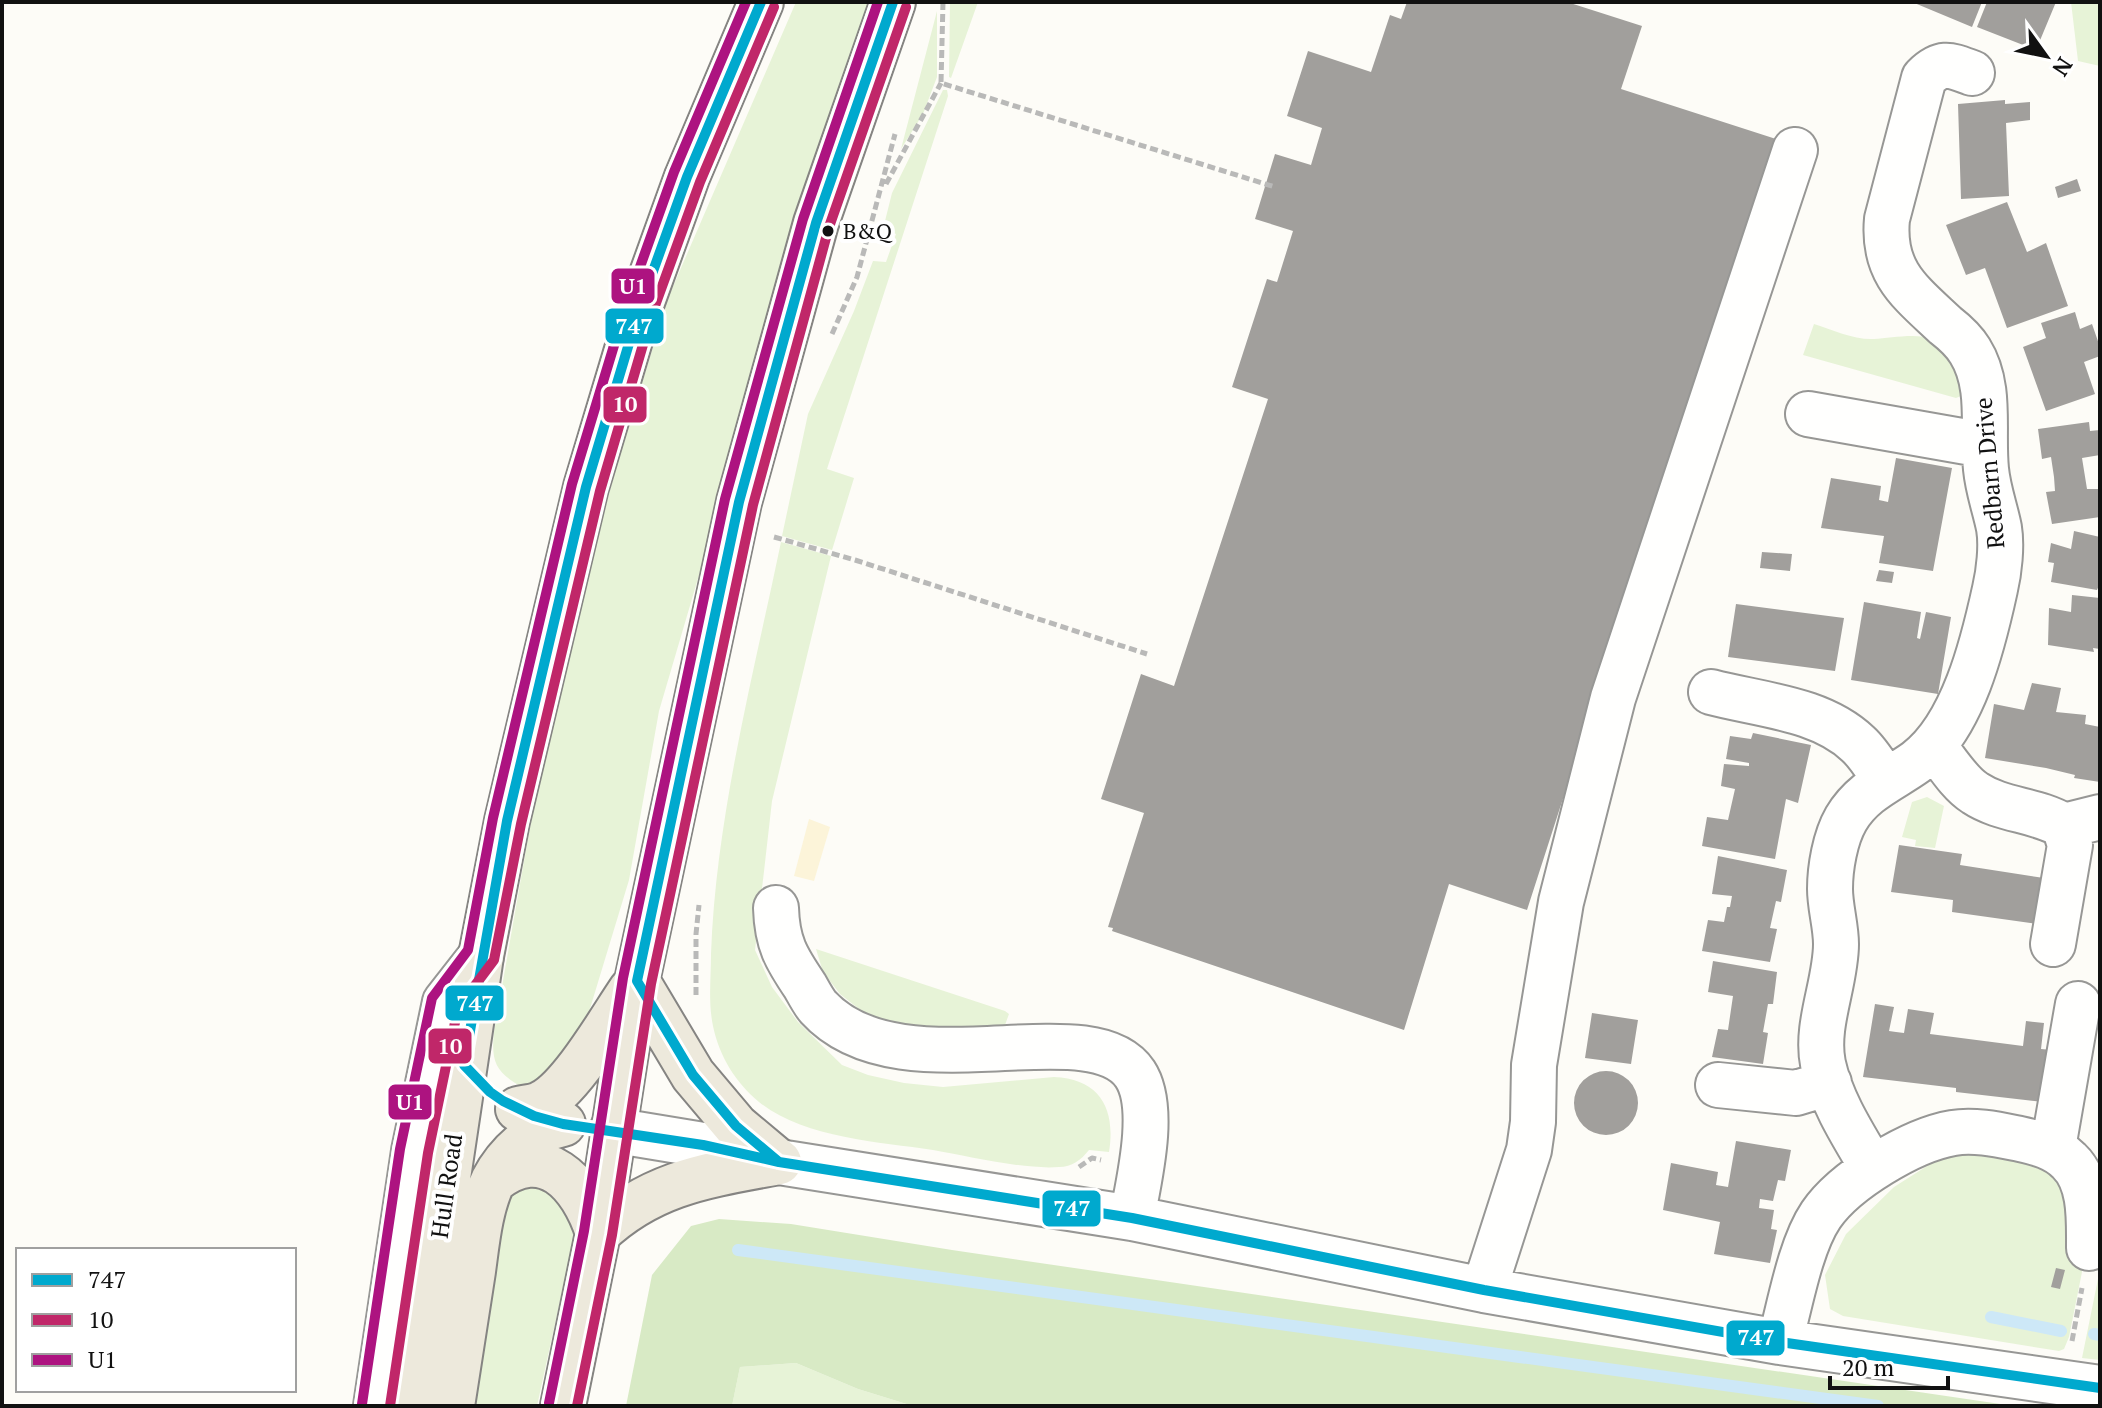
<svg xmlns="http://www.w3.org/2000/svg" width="2102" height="1408" viewBox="0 0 2102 1408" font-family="'PT Serif',serif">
  <rect width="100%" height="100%" fill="#fdfcf7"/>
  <path fill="#e7f3d7" d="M796,2h82l-144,454 -75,255 -30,169 -57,188 -50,19c-27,-15 -31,-26 -28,-55l36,-205 33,-162 53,-197 52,-170z
    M950,2h28l-27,76 -2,-1z
    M2071,2h29v64l-22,-5z
    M937,11v66l-14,37 -22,35z
    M943,90h4l1,6 -121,373 27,9 -21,69 -1,3 -50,-14 26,-122 46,-103 19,-50 13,1 10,-28 -13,-5 9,-36z
    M1814,324c19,6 40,16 60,15 22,-1 60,-11 76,12 7,9 11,22 17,33l-6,12 -5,2 -153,-43z
    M781,542l50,14 -59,245 -17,149 17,37 26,35 44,43 26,10 36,8 39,4 111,-10c46,2 62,32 55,75l-20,-2c-8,10 -17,17 -30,17 -34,3 -91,-11 -126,-17 -54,-8 -130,-12 -174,-48 -23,-19 -40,-46 -46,-76 -5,-24 -2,-47 -2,-72 5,-138 42,-277 70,-412z
    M1927,797l17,9 -9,42 -20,-2 1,-6 -14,-3 10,-35z
    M816,949l189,62 4,3 -4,11 -5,3 -67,8 -65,-20 -28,-22 -17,-22z
    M1958,1146l97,23 15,24 14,69 -15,75 -5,12 -5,2 -216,-35 -13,-7 -5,-34 21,-41 48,-47 41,-26 4,-10z
    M504,1184h41l30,38 -1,15 -37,169h-76z
    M2100,1269v91l-18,-2z
    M796,1363l62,26 55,17h-181l8,-39z"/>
  <path fill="#d8eac5" d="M719,1219l72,5 161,26 1062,156h-1101l-55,-17 -62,-26 -56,4 -8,39h-106l26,-131 39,-49z"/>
  <path fill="#fcf4d9" d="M809,819l21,8 -16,54 -20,-5z"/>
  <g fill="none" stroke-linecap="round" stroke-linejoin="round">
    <path stroke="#cde8f7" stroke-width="12" d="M738,1250l1140,156
      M1991,1317l70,14
      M2094,1334l6,1"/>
  </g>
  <path fill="#a19f9c" d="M1407,2h160l75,24 -21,63 155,50 -249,771 -78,-26 -45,146 -292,-99 1,-3 -5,-1 36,-114 -43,-14 40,-125 33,12 94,-287 -36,-12 35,-108 10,3 16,-51 -38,-12 20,-65 36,11 11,-37 -35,-12 21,-65 63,21 19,-57 11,4z
    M1912,2h70l-10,25z
    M1987,2h69l-20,48 -59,-23z
    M2005,100v4l25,-2v18l-24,3 3,73 -48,3 -3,-95z
    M2077,179l4,12 -23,7 -3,-11z
    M2007,202l20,50 19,-9 22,63 -61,22 -22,-60 -19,7 -20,-50z
    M2075,312l5,17 12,-5 8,23v9l-16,6 11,32 -49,17 -23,-64 23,-9 -5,-15z
    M2089,422l1,9 10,-1v25l-18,3 5,31h13v28l-48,7 -6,-32 9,-1 -1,-14 -3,-20 -9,2 -4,-30z
    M1896,458l56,10 -19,103 -54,-8 5,-27 -63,-8 10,-50 50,8 -2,14 9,2z
    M2074,531l26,6v46l-3,7 -46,-8 3,-19 -6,-1 3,-19 20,6z
    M1762,552l30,2 -2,17 -30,-3z
    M1879,570l15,2 -2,11 -16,-2z
    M2072,595l28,3v51l-7,-1 1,4 -46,-7 1,-37 22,4z
    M1864,602l57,10 -4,26 3,1 6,-27 25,5 -13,77 -87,-14z
    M1736,604l108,14 -9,53 -107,-14z
    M2032,683l29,5 -5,24 30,3 -1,9 15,3v55l-26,-4 1,-3 -29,-7 -61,-10 9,-54 30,6z
    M1753,733l58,12 -13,58 -12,-4 -11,60 -73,-13 5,-29 21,3 7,-31 -14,-3 3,-22 25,2v-3l-23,-4 4,-23 21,3z
    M1899,845l63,9 -2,11 84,13 -7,46 -85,-12 1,-12 -62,-8z
    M1718,856l69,14 -6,32 -5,-1 -6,27 7,1 -7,33 -68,-11 6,-31 16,2 3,-15h3l2,-11 -20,-2z
    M1713,961l64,11 -4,32h-5l-5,28 5,1 -5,31 -51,-7 6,-28 10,1 5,-34 -25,-4z
    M1875,1004l19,3 -5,24 7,1 8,1 4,-24 26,4 -4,21 93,12 3,-25 18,2 -3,26 11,1 -9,52 -87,-10v-4l-93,-11z
    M1592,1013l46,7 -7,44 -46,-6z
    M1574 1103a32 32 0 1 1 64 0a32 32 0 1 1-64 0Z
    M1736,1141l55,9 -6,31 -7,-1 -5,21 -13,-2 -1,9 15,2 -3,19 6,1 -7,33 -56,-9 6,-32 -57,-12 8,-47 47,9 -2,13 12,2z
    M2056,1268l9,2 -5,19 -9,-2z"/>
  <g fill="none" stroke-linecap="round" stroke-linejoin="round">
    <defs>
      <path id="minor" d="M1808,414l176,31
        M1711,692c49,13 109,16 147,52 11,10 19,24 27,36
        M1934,746c12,15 25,37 41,47 27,18 61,16 89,33l6,19 -17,99
        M2064,826l36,-9
        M776,908c1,35 10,50 29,78 4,7 8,15 13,21 81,89 272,0 317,67 22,33 4,106 -3,144
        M1718,1085l78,8 33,-10
        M612,1130l91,15 76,17 353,56 352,72 296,52 320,46
        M2053,1148l25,-144
        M1872,1167c-19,-32 -41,-66 -49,-103 -8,-39 13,-81 13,-120 0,-18 -6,-37 -6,-55 0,-21 5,-51 16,-70 17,-29 45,-39 70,-57 47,-35 67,-118 79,-173 4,-17 7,-43 4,-61 -4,-20 -11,-38 -13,-59 -4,-39 6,-83 -16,-118 -6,-10 -16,-19 -25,-26 -35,-33 -63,-53 -58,-106l37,-141c18,-18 26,-13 48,-5
        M1484,1290l45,-140 4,-28 1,-57 27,-163 52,-204 182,-548
        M1780,1342c10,-37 20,-96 41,-127 24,-35 91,-75 132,-82 21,-4 47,2 67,6 18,4 35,8 49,22 22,21 20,58 20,87
        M376,1406l38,-255 31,-149 36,-46"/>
      <path id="major" d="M637,981l56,94 43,51 43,36
        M518,1109c8,-2 17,-2 24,-6 30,-15 69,-84 89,-113
        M493,1181c51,-41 89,2 105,52
        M598,1233c54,-51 111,-58 181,-71
        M414,1406l67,-450 26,-135 79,-334 53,-177 48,-133 74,-175
        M452,1406c7,-45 14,-90 21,-135 4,-29 7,-63 20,-90 14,-27 40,-51 70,-57
        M563,1406l35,-173 39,-252 102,-479 77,-279 77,-221"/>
    </defs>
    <use href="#minor" stroke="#979795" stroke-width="48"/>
    <use href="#major" stroke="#858482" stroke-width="48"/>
    <path stroke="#b9b9b8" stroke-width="5" stroke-dasharray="8 4" stroke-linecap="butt" d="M943,2l-2,81 334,104
      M886,184l55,-101
      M832,334l25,-57 38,-143
      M774,537l81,23 292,94
      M696,995v-61l3,-29
      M1079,1167l13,-9 9,2
      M2072,1341l10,-53"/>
    <use href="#minor" stroke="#fffffe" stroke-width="44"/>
    <use href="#major" stroke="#ede9dc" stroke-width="44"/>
    <defs>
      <path id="bus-1" d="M761,2l-74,175 -48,133 -53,177 -79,334 -43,244 26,27 13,9 31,15 29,8 140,21 76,17 353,56 352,72 296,52 320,46
        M779,1162l-43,-36 -43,-51 -56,-94 102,-479 77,-279 77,-221"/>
      <path id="bus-2" d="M390,1406l38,-253 30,-145 36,-48 27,-136 79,-333 52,-177 48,-132 74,-175
        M577,1406l35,-171 39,-251 102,-479 76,-278 77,-220"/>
      <path id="bus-3" d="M549,1403l35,-172 39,-253 102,-479 78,-280 75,-217
        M362,1404l38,-255 32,-151 36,-48 25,-132 79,-334 54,-178 48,-134 72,-170"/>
    </defs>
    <use href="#bus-1" stroke="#fff" stroke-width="16"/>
    <use href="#bus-2" stroke="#fff" stroke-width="16"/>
    <use href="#bus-3" stroke="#fff" stroke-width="16"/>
    <use href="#bus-1" stroke="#00a9ce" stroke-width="10"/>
    <use href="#bus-2" stroke="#c02769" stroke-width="10"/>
    <use href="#bus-3" stroke="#ad1380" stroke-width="10"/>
  </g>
  <circle fill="#111" stroke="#fff" stroke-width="3" cx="828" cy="231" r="7"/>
  <g text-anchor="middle" stroke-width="8" stroke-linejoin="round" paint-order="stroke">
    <g font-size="22" fill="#111" stroke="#fff" text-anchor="start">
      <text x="843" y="239">B&amp;Q</text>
    </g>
    <g font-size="24" fill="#111" stroke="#fff">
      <text transform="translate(1990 473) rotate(-95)" y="8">Redbarn Drive</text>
      <text transform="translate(447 1186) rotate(-82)" y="8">Hull Road</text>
    </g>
  </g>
  <g stroke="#fff" stroke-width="3">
    <rect x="610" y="267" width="46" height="38" rx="8" fill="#ad1380"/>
    <rect x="604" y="307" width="61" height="38" rx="8" fill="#00a9ce"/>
    <rect x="602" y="385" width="46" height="39" rx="8" fill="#c02769"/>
    <rect x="444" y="984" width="61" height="38" rx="8" fill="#00a9ce"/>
    <rect x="427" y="1027" width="46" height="38" rx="8" fill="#c02769"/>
    <rect x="387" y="1083" width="46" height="38" rx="8" fill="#ad1380"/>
    <rect x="1041" y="1189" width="61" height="39" rx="8" fill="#00a9ce"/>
    <rect x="1725" y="1319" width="61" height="38" rx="8" fill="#00a9ce"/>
  </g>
  <g font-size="22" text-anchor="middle" font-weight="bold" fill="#fff">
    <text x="633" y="294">U1</text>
    <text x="634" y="334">747</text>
    <text x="625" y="412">10</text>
    <text x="475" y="1011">747</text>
    <text x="450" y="1054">10</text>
    <text x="410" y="1110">U1</text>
    <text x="1072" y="1216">747</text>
    <text x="1756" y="1345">747</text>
  </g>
  <rect width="2102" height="1408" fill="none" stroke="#111111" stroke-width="8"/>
  <rect x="16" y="1248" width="280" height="144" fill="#ffffff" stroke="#a0a0a0" stroke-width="2"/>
  <rect x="32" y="1274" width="40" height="12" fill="#00a9ce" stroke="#a0a0a0" stroke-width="2"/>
  <text x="88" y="1288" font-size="24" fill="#111111">747</text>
  <rect x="32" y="1314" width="40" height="12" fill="#c02769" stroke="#a0a0a0" stroke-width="2"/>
  <text x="88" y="1328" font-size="24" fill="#111111">10</text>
  <rect x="32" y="1354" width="40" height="12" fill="#ad1380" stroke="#a0a0a0" stroke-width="2"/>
  <text x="88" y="1368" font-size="24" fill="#111111">U1</text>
  <g transform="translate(2046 56) rotate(123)" stroke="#ffffff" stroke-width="6" paint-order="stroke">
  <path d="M0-6L14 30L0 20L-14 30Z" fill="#111111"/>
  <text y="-12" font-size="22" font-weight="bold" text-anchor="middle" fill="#111111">N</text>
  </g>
  <path d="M1830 1376v12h118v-12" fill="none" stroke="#111111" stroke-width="4"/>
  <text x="1842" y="1376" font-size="24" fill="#111111" stroke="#ffffff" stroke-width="6" paint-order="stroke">20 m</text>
</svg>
